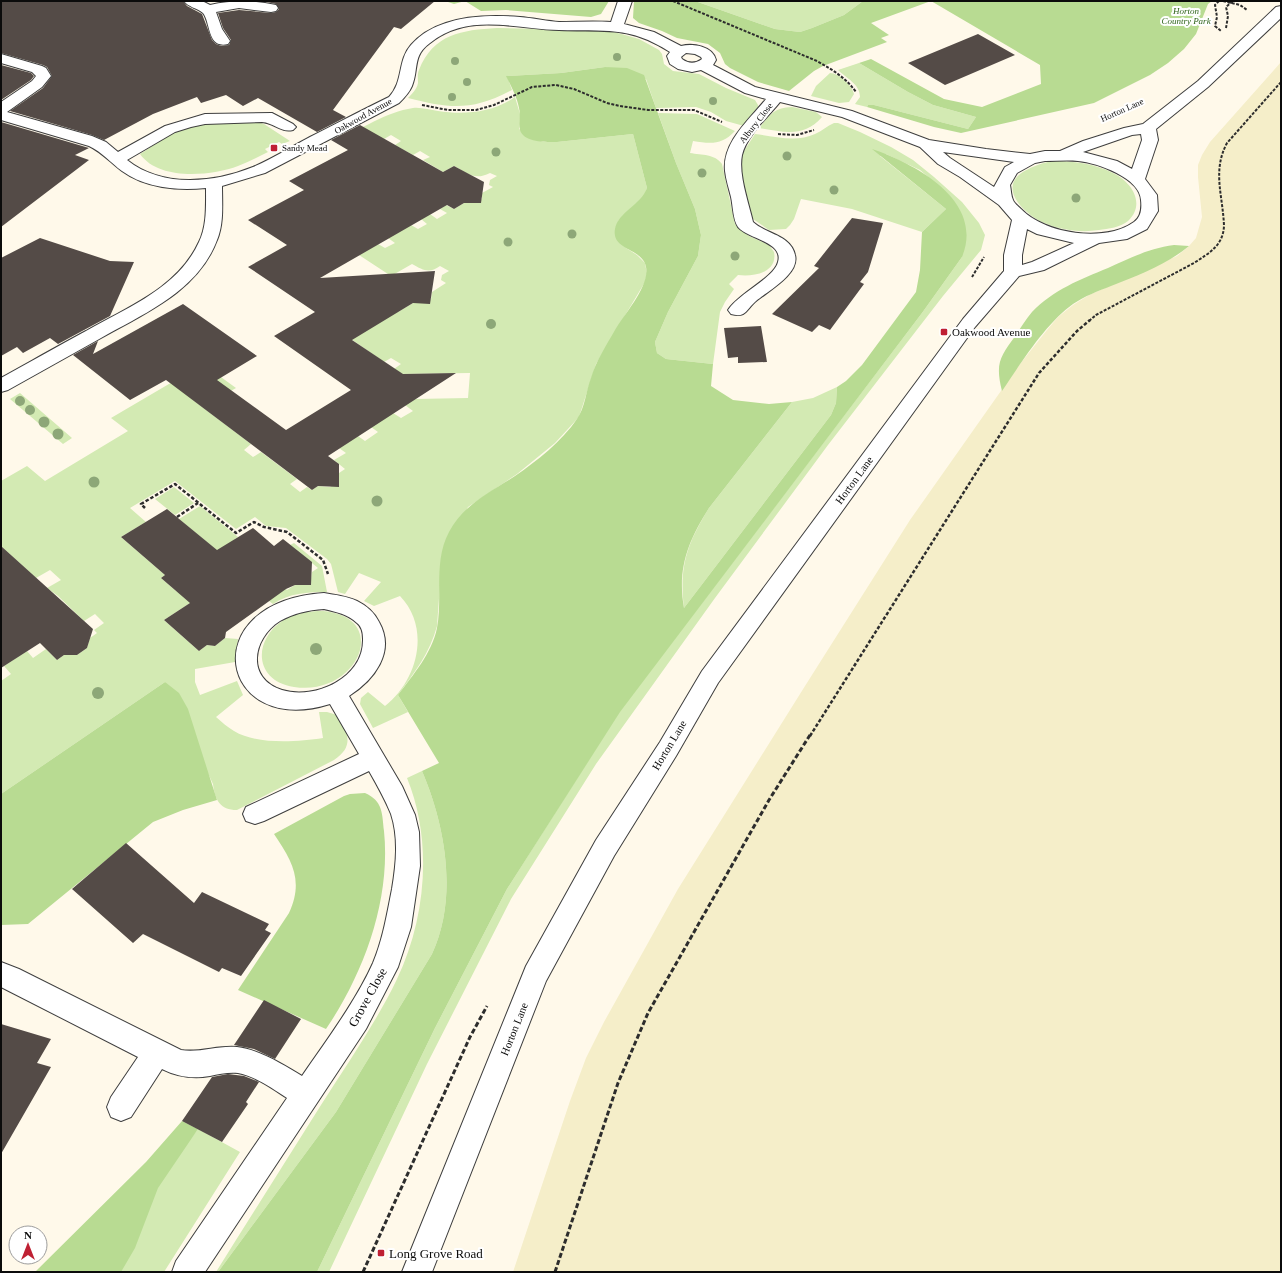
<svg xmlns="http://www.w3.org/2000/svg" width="1282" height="1273" viewBox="0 0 1282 1273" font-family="'Times New Roman',serif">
  <rect width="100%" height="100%" fill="#fff9ea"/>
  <path fill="#f5eec9" d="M1281,62v1210h-768l57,-171 16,-43 18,-36 74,-133 127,-203 105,-166 110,-156 27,-34 11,-13 15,-12 16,-10 88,-39 12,-10 7,-8 6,-21 -4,-40v-12l4,-10 8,-13z"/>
  <path fill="#d3eab3" d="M695,1h168l-19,14 -32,13 -12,4 -25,-3z
    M497,28l91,2 26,2 11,3 14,4 20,11 3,4 2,10 9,7 26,3 27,14 29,12 3,5v2l-14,19 -18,-5 -15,-9 -15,-5 -40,1 -10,-29 -41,-12 -44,6 -54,3 5,14c-40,21 -61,19 -104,8 4,-4 9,-9 10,-15 0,-4 -1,-9 1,-13 14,-36 43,-40 78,-42z
    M859,63l49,29 25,13 43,12 -8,12 -94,-24h-6l-1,2 -12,-3 5,-7c0,-13 -14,-19 -22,-27z
    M830,73c9,0 22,12 24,21l-5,8 -10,1 -28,-7 5,-10z
    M515,97l5,17 -1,15 17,11 9,2h12l76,-8 14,54 -2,7 -27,26 8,27 11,7 8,8 2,11 -2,8 -49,82 -17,53 -24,26 -38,31 -49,33 -26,50 -5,69c-7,27 -23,47 -39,69l10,17 -35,16 -13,-24 1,-6 7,-6 17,14c33,-26 46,-78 15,-110l-26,10 -10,-5 17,-19 -22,-9 -14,21 -7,-2 -7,-28 -4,-5 -41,-31 -20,-2 -11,-9 -19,12 -61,-48 -45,27 16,14 -25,15 44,38 -4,3 15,13 25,5 -37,24 35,31 8,-6 8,1 10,-8 13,1 -3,23 -40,7v13l5,13 37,-14 6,14 -27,22c6,5 11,10 18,14 23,14 63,11 89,7l-4,-26h8l10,3c11,17 18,31 -3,45l-97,50c-17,0 -22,-10 -24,-26l-48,-102 -164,112v-113l10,-7 -7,-8 23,-15 6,7 13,-9 11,11 7,-5h13l10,-7 3,-10 7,-5 -3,-3 10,-7 -9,-9 -11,7 -26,-25 -11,-8 14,-8 -11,-10 -14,8 -35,-32v-65l26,-15 18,15 83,-50 -17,-13 92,-54 33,24 -7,4 -36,8 58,44 -7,6 9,7 8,-5 36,27 -7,5 10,8 7,-5 5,3 6,-4 12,1 9,-6v-8l6,-4 -11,-9 12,-7 -7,-5 19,-12 7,5 13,-9 -7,-5 22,-14 8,5 12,-7 -8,-6 10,-6 53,-1 2,-25 -69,1 -7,-5 7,-5 -10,-6 -7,4 -40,-28 46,-27 8,5 15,-9h10l8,-4 1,-7 14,-9 -5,-3 1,-5 7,-4 -9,-5c-11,8 -17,4 -28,-2l-21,12 -32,-21 19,-11 7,4 10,-5 -7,-5 23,-13 7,4 9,-5 -6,-5 9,-5 7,5 10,-6 -7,-4 6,-4 8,4 10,-6h11l7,-4v-6l11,-6 -4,-2 1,-5 7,-4 -7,-3c-16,8 -22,0 -36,-7l-11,6 -20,-12 7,-3 -10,-6 -7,4 -18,-10 6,-4 -10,-6 -7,4 -47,2c24,-12 49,-29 76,-33 8,-1 17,2 25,3 25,4 55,2 77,-14z
    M792,107l24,5 6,5c-18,21 -38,15 -63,11 11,-13 14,-20 33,-21z
    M658,113l39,1 38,17c-13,14 -24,13 -42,10l-3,12c12,2 25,1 32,11l13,60 14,12 20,9 5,7c4,21 -21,25 -36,23l-9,9 5,5 -9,13 -5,10 -7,52 -47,-5 -9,-6 -2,-11 13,-30 30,-56 3,-21 -6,-26 -19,-46z
    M254,121l10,3 26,17 -8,3 -3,-2 -14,7 3,3c-10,5 -20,10 -30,14 -27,10 -79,15 -98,-12 15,-9 29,-21 46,-26 21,-8 46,-6 68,-7z
    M834,123h4l22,9 31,15 22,13 21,17 28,25 17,21 6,12 -4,15 -38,46 -115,149 -113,153 -119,166 -85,135 -84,165 -98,208h-12l118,-244 72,-139 112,-177 303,-399 40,-56 -7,-54 -6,-8 -29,-25 -34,-16 -6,2 66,53 -24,23 -70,-23 -51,-10 -7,20 -4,6 -4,4 -17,1 -16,-11 -4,-8 -10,-46 5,-14 11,-17c19,2 41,9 60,0 7,-3 12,-8 19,-11z
    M1051,161c22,0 42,2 62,12 19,9 33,31 15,48 -7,6 -20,8 -29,9 -18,3 -40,0 -57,-8 -15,-7 -43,-31 -22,-48 10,-7 20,-10 31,-13z
    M837,387l-1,16 -5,12 -147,193c-5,-42 3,-64 25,-100l83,-106 21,-4z
    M20,393l52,45 -9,6 -53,-45z
    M174,487l20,16 -19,12 -20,-16z
    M200,506l38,31 -3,2 -9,19 -47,-39z
    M294,543l28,23 5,26c-20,0 -37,1 -54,12l-8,-6 18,-12 4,4 8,-5h8l8,-6 1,-7 6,-4 -28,-23z
    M323,611c69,6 35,86 -29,76 -39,-6 -42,-45 -12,-66 12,-8 27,-10 41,-10z
    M422,771c24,56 36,127 10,183l-96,158 -118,160h-2c35,-56 70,-111 105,-167 26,-41 55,-82 76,-126 29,-61 36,-138 10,-201z
    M198,1129l42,23 -76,120h-77z"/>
  <path fill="#b8db92" d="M445,1h164l-8,13 -10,3 -85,-7 -25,1 -16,-10 -11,3z
    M634,1h61l80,28 25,3 12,-4 32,-13 19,-14h68l-60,22 18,12 -8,3 6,4 -64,24 -9,5 -25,20 -31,-9 -28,-14 -5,-4 -5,-11 -12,-9 -31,-6 -15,-7 -23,-8 -6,-5z
    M931,1h281l-4,3 -12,30 -12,15 -16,14 -18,12 -56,28 -133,30 -27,-6 -67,-20 1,-2h6l94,24 8,-12 -43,-12 -25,-13 -49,-29 12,-4 73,40 38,8 59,-23 -1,-19z
    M605,67l22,1 17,7 32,88 19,46 6,26 -3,21 -30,56 -13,30 2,11 9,6 47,5 -2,22 22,14 36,4 23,-2 -83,106c-21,33 -32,61 -25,100l147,-193 5,-12 1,-16 9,-6 16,-16 54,-73 4,-22 2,-38 24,-23 -74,-60c44,15 113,52 90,108l-40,56 -302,399 -113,177 -72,139 -118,244h-99l118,-160 96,-158c26,-56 14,-127 -10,-183l17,-8 -41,-68c15,-20 34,-42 39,-67 6,-32 -4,-66 12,-96 14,-27 41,-40 66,-56 22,-15 47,-35 62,-57 8,-11 9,-28 14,-41 5,-17 15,-32 24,-48 9,-16 35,-44 31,-63 -3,-19 -35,-16 -31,-38 3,-17 26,-24 32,-41l-14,-54 -76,8c-10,0 -33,1 -37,-12 -2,-7 1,-15 -1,-22 -2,-11 -8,-22 -13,-32l55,-3z
    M1174,245l15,1c-23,19 -50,29 -78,40 -13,5 -26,10 -38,18 -27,19 -52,59 -71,87 -7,-28 -2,-34 14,-56 5,-8 10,-16 16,-23 21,-22 49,-33 76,-44 22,-10 42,-20 66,-23z
    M165,682l14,11 9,16 29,91 -34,10 -30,12 -125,102 -27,1v-131z
    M365,793c18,8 17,20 19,38 7,69 -20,142 -58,198l-88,-39 51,-77c15,-33 3,-52 -15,-79l70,-38 6,-2z
    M182,1121l16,8 -40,59 -23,60 -14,24h-86l111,-110z"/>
  <path fill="#544b47" d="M1,1h182l4,5 15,8 10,26 4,4 5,2 8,-1 2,-5 -8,-12 -5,-15 21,-3 32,3 5,-1 3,-3 -3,-5 -14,-3h173l-34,28 -7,-2 -61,83 13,7 -29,15 -59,-34 -15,8 -17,-11 -25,8 -4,-6 -44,17 -49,26 -12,-5 -82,-24 33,-23 9,-12 -5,-9 -4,-2 -42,-12z
    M978,34l37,21 -70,30 -37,-22z
    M1,65l30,8 3,3 -3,4 -30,20z
    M1,122l88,26 -14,7 14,5 -88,67z
    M360,125l83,47 11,-6 30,16 -3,21h-17l-10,6 -7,-4 -127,73 115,-7 -5,33 -17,-1 -61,37 51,34 53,-1 -128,83 11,8v23l-21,-1 -6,4 -146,-110 -36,20 -57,-45 25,-14 -5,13 90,-50 74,52 -40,24 69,50 65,-40 -77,-54 41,-24 -67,-45 39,-22 -39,-25 56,-30 -15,-9 59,-31 -17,-10z
    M852,218l31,5 -15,49 -8,10 4,2 -34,46 -11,-5 -7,7 -40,-18 47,-46 -5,-2z
    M40,238l70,23 24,1 -24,54 -52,28 -8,-6 -27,15 -6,-6 -16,9v-98z
    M761,326l6,36 -29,1v-6l-10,1 -4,-30z
    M167,509l50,41 36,-22 21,18 9,-7 29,23 -1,23h-16l-9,4 -60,43 -1,6 -10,8 -8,-1 -8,6 -35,-31 26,-17 -29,-25 4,-3 -44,-38z
    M1,546l92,83 -6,19 -10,7h-13l-7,5 -17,-17 -39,25z
    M126,843l68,60 8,-11 67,32 -4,6 6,3 -30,43 -19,-8 -3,4 -76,-38 -10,9 -61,-54z
    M264,1000l37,19 -26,40 -21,-10 -20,-4z
    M1,1024l50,15 -14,24 14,4 -50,87z
    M228,1074l16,2 15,6 -13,20 2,2 -26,38 -40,-21 30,-44z"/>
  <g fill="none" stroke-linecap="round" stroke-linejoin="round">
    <defs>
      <path id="minor" d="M184,1h18l8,4c22,-5 44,-5 66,0l2,3 -2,3 -5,1 -32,-4 -23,4 6,17 8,12 -2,3c-21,5 -17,-21 -25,-31 -6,-5 -15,-6 -19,-12z
        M618,1h14l-8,23 30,8 27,14c12,-3 32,0 35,14l-3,5 42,22 97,24 77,29 57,9 44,5 15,-3h15l23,-10 41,-13 19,-4 55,-43 78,-74 5,-1v12l-73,69 -52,42 2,11 -13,39 12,16 1,16 -11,18 -20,10 -28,4 -55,27 -25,6 -44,51 -257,356 -42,73 -62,100 -68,125 -114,291h-30l124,-306 70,-126 64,-98 42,-71 261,-352 41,-48v-16l8,-35 -13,-15 -39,-28 -22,-13 -18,-17 -78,-30 -62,-15c-13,16 -33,33 -38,53 -4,19 7,49 11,67 13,12 38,13 42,33 5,19 -27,36 -39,46 -5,4 -9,11 -13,13 -4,2 -8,1 -12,0l-3,-4c11,-17 46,-32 50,-48 6,-20 -30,-23 -40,-35 -5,-7 -5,-21 -7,-30 -2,-8 -5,-17 -6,-26 -3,-29 25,-52 41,-72l-21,-6 -44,-23 -9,2 -14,-3 -8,-5 -3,-8 3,-4c-42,-27 -65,-20 -111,-22 -43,-1 -91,-18 -129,13 -18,13 -11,26 -18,43 -3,7 -8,12 -13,17l-134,70 -43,13c0,18 2,37 -5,54 -19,51 -72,73 -116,98 -31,17 -62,35 -93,52l-7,2v-14c29,-16 57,-32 85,-47 42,-24 92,-43 113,-89 8,-16 7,-36 7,-54 -28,3 -61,0 -84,-17 -11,-8 -20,-19 -33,-25l-88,-26v-18l31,-21 4,-5 -4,-4 -31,-9v-9l41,12 4,2 5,8 -9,11 -35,25 85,24 14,6 12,10 47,-26 40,-12 67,-1 21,11 3,3 -3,3c-12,3 -19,-7 -31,-8l-57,2 -14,3 -16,5 -48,28c35,28 87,23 126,7 19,-8 38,-20 57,-30 26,-13 52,-27 79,-40 15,-16 8,-36 22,-52 25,-29 73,-31 109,-28 13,1 26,4 39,5 17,0 34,-1 52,0zM686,53l9,1 6,3 1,2c-7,5 -13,5 -20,0l-1,-2zM1141,134l1,6 -10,29 -15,-8 -34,-9 49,-17zM943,152l71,10 -9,5 -11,20 -44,-29zM1045,161c11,0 23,-1 33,0 20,2 62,17 63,39 1,9 0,17 -7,22 -29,21 -89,12 -113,-13 -3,-3 -7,-6 -8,-9 -2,-4 -2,-10 -3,-15l7,-12 18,-10zM1027,229l10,5 37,9 -42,19 -10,3v-10z
        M324,593c11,2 23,3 33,8 10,5 17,11 22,21 17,30 -5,58 -30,74l53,90 13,29 4,17 1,34 -9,61 -13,40 -32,62 -161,243h-33l4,-11 111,-163c-14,-9 -32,-22 -49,-25 -9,-1 -19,1 -28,3 -18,3 -32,1 -48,-7l-31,48 -10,4 -10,-4 -4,-10 4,-10 27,-40 -137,-70v-25l18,7 162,81c19,3 37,-5 56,-3 21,2 47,18 65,29 24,-35 54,-75 71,-113 10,-24 14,-49 19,-74 4,-24 7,-51 -1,-75 -6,-15 -14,-29 -22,-43l-105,50 -9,3 -9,-3 -3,-7 3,-7 113,-53 -29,-50c-110,35 -138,-102 -6,-111zM324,609c12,3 24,5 33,14 5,4 6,10 6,16 1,39 -48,61 -81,51 -37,-12 -29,-52 -2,-69 14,-8 28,-11 44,-12z"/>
    </defs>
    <use href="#minor" stroke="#3e3e3e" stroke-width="2"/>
    <path stroke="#2d2d2d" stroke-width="2" stroke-dasharray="3 1.5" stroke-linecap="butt" d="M673,1l144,60c16,9 29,17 39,31
      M1219,1l-4,4 2,12 -2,9 6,5
      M1223,1l17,4 7,5
      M1226,28l2,-12 -2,-9 7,-6
      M422,105l26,5h28l18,-5 38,-18 24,-2 18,4 33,14 13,3 28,4h46l28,12
      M778,134l19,1 17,-5
      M972,277l12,-20
      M1089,321l7,-6 98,-52c15,-10 29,-17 30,-37 -1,-30 -12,-55 3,-83l54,-61"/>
    <path stroke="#2d2d2d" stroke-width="2.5" stroke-dasharray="3.5 2" stroke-linecap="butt" d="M145,508l-4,-4 34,-20 61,49 18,-11 10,5 23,5 36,28 5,14
      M177,517l21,-14
      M810,736l229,-363 38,-42 13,-11"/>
    <path stroke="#2d2d2d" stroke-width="3" stroke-dasharray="5 2.5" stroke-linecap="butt" d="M363,1272l107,-235 17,-31
      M555,1272l63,-189 30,-70 121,-213 41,-65"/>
    <use href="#minor" fill="#fff" fill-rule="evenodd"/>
  </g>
  <g fill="#8da778">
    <circle cx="617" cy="57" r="4"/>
    <circle cx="455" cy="61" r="4"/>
    <circle cx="467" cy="82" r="4"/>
    <circle cx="452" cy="97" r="4"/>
    <circle cx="713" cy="101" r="4"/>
    <circle cx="496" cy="152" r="4.5"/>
    <circle cx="787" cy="156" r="4.5"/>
    <circle cx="702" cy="173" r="4.5"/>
    <circle cx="834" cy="190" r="4.5"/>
    <circle cx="1076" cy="198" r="4.5"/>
    <circle cx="572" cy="234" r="4.5"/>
    <circle cx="508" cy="242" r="4.5"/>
    <circle cx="735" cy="256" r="4.5"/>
    <circle cx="491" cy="324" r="5"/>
    <circle cx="20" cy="401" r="5"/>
    <circle cx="30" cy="410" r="5"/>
    <circle cx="44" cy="422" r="5.5"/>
    <circle cx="58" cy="434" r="5.5"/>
    <circle cx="94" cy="482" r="5.5"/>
    <circle cx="377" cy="501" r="5.5"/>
    <circle cx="316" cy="649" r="6"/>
    <circle cx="98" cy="693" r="6"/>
  </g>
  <g fill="#bf2033" stroke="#fff" stroke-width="1.5">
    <rect x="270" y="144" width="8" height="8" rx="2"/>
    <rect x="940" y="328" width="8" height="8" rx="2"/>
    <rect x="377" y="1249" width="8" height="8" rx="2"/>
  </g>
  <g text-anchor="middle" stroke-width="4" stroke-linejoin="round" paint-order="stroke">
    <g font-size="9" font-style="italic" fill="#2f641a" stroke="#fff">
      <text x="1186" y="14">Horton<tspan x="1186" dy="10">Country Park</tspan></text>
    </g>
    <g font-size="9" fill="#0b0b0b" stroke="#fff">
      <text transform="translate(1122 110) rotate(-24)" y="3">Horton Lane</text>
      <text transform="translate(363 116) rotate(-29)" y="3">Oakwood Avenue</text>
      <text transform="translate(756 123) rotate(-52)" y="3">Albury Close</text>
    </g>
    <g font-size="9" fill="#0b0b0b" stroke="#fff" text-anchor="start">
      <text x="282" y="151">Sandy Mead</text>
    </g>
    <g font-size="11" fill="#0b0b0b" stroke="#fff" text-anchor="start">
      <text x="952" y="336">Oakwood Avenue</text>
    </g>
    <g font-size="11" fill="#0b0b0b" stroke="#fff">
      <text transform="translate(854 480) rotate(-54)" y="4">Horton Lane</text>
      <text transform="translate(669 745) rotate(-59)" y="4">Horton Lane</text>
      <text transform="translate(514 1029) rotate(-68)" y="4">Horton Lane</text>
    </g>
    <g font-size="13" fill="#0b0b0b" stroke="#fff">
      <text transform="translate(367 997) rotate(-61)" y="5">Grove Close</text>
    </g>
    <g font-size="13" fill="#0b0b0b" stroke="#fff" text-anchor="start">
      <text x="389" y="1258">Long Grove Road</text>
    </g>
  </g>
  <rect width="1282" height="1273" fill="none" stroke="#0b0b0b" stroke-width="4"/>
  <g transform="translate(28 1245)"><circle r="19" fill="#ffffff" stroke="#9d9d9d"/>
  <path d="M0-3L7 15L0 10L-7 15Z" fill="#bf2033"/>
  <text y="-6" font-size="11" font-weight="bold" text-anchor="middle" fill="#0b0b0b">N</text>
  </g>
</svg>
